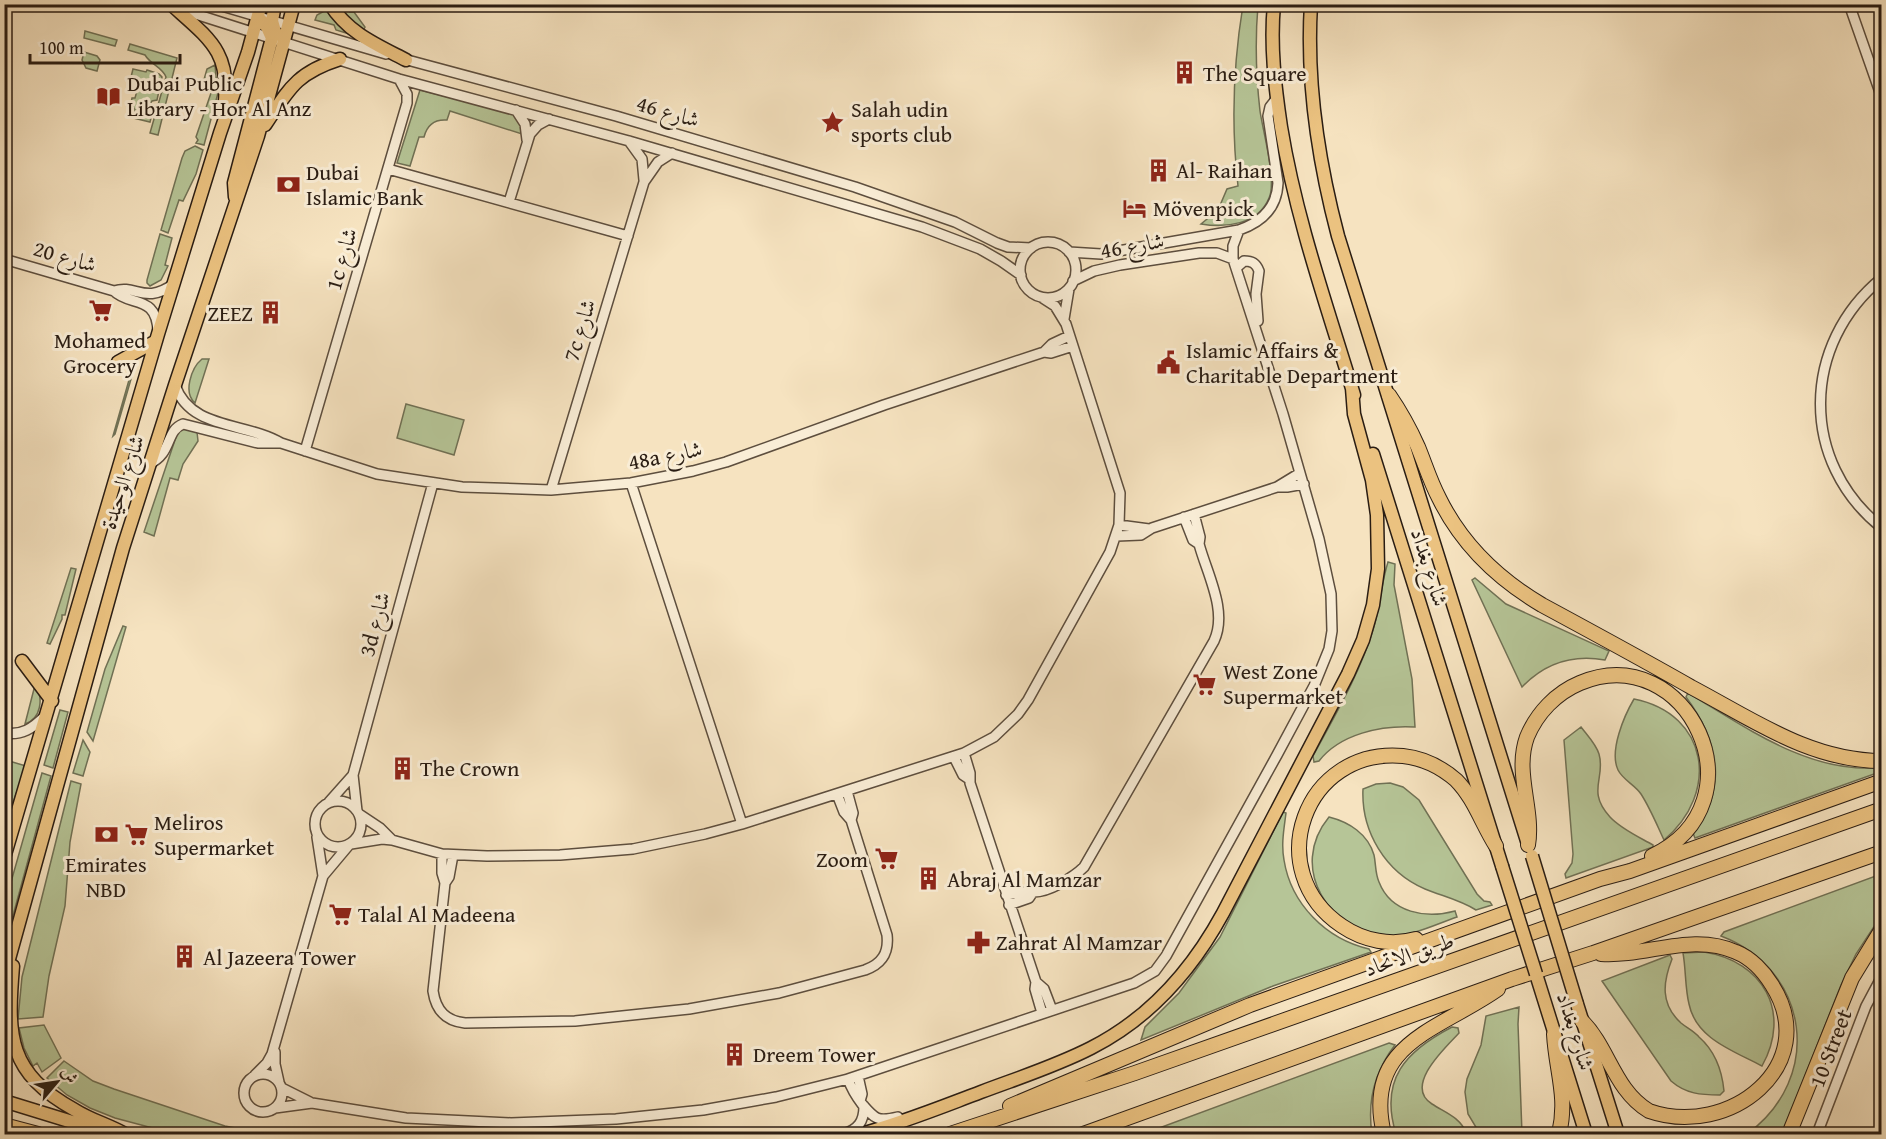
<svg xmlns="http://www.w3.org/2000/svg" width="1886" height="1139" viewBox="0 0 1886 1139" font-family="'Gentium Book Plus',Amiri,serif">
  <rect width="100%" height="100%" fill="#f6e3c0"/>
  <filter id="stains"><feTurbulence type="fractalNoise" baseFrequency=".00333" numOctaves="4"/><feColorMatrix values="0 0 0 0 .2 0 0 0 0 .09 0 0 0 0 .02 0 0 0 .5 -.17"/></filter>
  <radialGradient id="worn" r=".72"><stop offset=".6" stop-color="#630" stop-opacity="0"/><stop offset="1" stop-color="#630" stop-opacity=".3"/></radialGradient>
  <path fill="#b6c597" stroke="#707155" stroke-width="1.5" d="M335,5h15l1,2 -1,5h4l11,15 -2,4z
    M1243,5h15c-3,35 -2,71 2,106 3,21 17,70 9,87 -11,27 -44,30 -68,26l17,-14 9,-21 11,-3c-7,-61 -5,-120 5,-181z
    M326,10l20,23 -10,-3 -2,-5 -19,-5 2,-5z
    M85,31l32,9 -2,6 -31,-8z
    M130,44l47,14 -19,77 -8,-2 16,-56c-4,-10 -15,-12 -21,-22l-17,-5z
    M84,52l13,4 3,4 -3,11 -11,-3 -4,-8z
    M215,65l2,22 -14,-4 4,-14z
    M133,69l13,3 1,-2 12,4 3,3 -5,23 -5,1 -3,4 3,9 -2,8 -17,-4 2,-8 -4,-7 1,-5h3l5,-18 -9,-3z
    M212,90l6,3 -14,52 -8,-2 2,-3 -2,-3z
    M420,90l91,23c9,4 10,12 11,21l-72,-23 -3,9c-12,-1 -20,5 -23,17h-5l-9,29 -13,-3z
    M195,146l8,4 -7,24 -13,27 -4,-1 -11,33 -7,-3 21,-72 3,-7z
    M160,234l12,4 -7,27 3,1 -7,14 -11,6 -3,-3v-3z
    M135,359l1,3 -21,72 -2,2z
    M202,359h7l-14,44c-12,-10 -4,-35 7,-44z
    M406,404l58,16 -10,35 -57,-17z
    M181,428l16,4 1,9 -15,23 -5,16 -8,-2 -16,58 -10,-4 34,-101z
    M1388,562l7,2 -1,21 18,94 3,48c-34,-2 -75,7 -96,34l-5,1 -1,-6c22,-41 46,-81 60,-126 7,-22 8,-46 15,-68z
    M71,568l5,1 -11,46h-3v4l-12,25 -3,-1z
    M1475,578l31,26 103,47 -4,9c-33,-6 -60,3 -83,27l-50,-107z
    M123,626l3,1 -33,114 -6,-9 18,-63z
    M35,685c9,13 6,34 -10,39z
    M1688,693c58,34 118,79 188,75l1,5 -182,65 -2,-5c36,-46 25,-93 -7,-136z
    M1634,699c75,15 86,94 30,141 -7,-15 -14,-32 -23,-46 -6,-9 -18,-14 -23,-24 -9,-19 6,-54 16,-71z
    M60,710l8,2 -15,56 -9,-3z
    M1581,727c6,8 15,17 18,27 7,24 -13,37 11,63 11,12 29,20 43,28v2l-87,31 -1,-4 7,-11 1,-9 -9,-114z
    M83,740l7,12 -7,24 -10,-3z
    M9,761l17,5 -21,59v-51z
    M42,773l9,3 -46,169v-42z
    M71,781l10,3 -11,58 -5,64 -16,70 -6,41 -25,2 4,-42z
    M1390,783l13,4 16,13 58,94 7,7 6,1 2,3 -16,5c-16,-10 -34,-14 -51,-21 -40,-17 -64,-58 -62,-100l13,-5z
    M1283,812l3,1c-2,16 -5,31 -2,47 7,44 42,79 85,89l2,3 -98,34 -132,54 4,-13 34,-34 41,-56z
    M1329,817c20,5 39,17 45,38 2,9 1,18 5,27 12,31 47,37 76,29l2,6c-21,7 -44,19 -67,19 -60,-2 -103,-68 -61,-119z
    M1881,874v42l-25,38 -15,31 -59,149h-35c77,-56 63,-164 -26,-198l3,-4z
    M1704,952c59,9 88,60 58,114 -28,-15 -66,-27 -73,-62 -4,-16 -3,-34 -6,-51z
    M1670,955l2,4c-9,23 -12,45 9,64 6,5 13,8 18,14 16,14 23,33 25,54l-4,4c-19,0 -34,-1 -49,-14l-69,-100z
    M1519,1007l-1,17 4,110h-42l-12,-20 -3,-22 2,-13 14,-34 5,-29z
    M44,1025l17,33 -19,14 -5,-9 -4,3 -9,-18 -5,-20z
    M1452,1027l6,1 1,5c-13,14 -56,53 -27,71 14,9 28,13 35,30h-71c-17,-55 10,-83 56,-107z
    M1389,1043l6,2c-20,26 -28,56 -23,89h-229z
    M64,1061l29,20 21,8 111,37 41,8h-91l-60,-16 -25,-10 -23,-13 -20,-17z"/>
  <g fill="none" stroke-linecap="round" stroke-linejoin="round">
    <defs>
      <path id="minor" d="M164,4l235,75 230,62 293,86 58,22 21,12 20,14
        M215,4l171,50
        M1849,4l33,94
        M400,58l216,58 239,71 100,35 42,21 11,4 23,1
        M516,110l9,14 2,16
        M629,141l13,18 2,21
        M388,169l240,67
        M509,202l21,-68 8,-9 11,-6
        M1020 270a28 28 0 1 1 56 0a28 28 0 1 1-56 0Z
        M1069,252l32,2 138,-24c23,-8 38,-22 39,-47l-10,-67 2,-9 7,-9
        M4,259l110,32c23,-7 30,14 60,-7
        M1236,268l8,-7c8,0 12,2 15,10l-3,23 2,27
        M1882,278c-81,66 -83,184 0,250
        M1073,281l21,-10 26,-6 79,-12h18l16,6
        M114,291c16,16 43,3 44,41
        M1064,319l5,-30
        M1044,352l8,-8 17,-8
        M175,385c15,45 71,37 106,58l96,31 85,13 89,3 80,-7 62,-12 33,-9 158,-57 160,-53 7,1 22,-7
        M305,451l102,-348v-9l-8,-15
        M149,464c24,-11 16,-33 34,-40l75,19h23
        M631,483l111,341
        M1277,487h10l17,-3
        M551,490l93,-308 14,-20 14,-9
        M1184,517l9,23 6,4
        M1119,525l30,4
        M1117,536l24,-1 11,-7 125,-41 23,-14
        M4,733c18,3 29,-5 41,-17
        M964,753l6,20v10l66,199 -1,7 7,24
        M954,757l9,18 6,4
        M847,791l6,22 -2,7
        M315 824a23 23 0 1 1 46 0a23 23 0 1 1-46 0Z
        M329,802l24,-27
        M357,811l-4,-36 80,-292
        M359,814l21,14 12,12
        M317,837l6,39
        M351,844l31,-5 10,1 50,14 45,2 73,-1 73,-6 72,-15 37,-10 222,-71 30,-16 24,-23 10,-14 82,-148 9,-27 1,-32 -54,-169 -11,-18 -14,-9
        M442,854v19l3,10
        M453,855l-4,22 -4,6 -12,108c3,20 13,30 32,32l110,-2 114,-12 90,-16 86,-23c17,-6 24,-17 22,-35l-36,-115 -7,-8 -7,-18
        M1006,895c12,-3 16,-3 28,-3 15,0 40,-15 50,-25l130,-226c14,-30 -7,-67 -15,-97l1,-7 -6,-23
        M1009,905l20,-7 4,-6
        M1036,982l8,7 8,21
        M275,1052v12l4,18
        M244 1093a19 19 0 1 1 38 0a19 19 0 1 1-38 0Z
        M255,1075l12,-12 5,-9 51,-178 26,-31
        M858,1076l4,18 -2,7
        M848,1079c4,11 7,16 14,25 13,15 15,18 36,13
        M282,1088l28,14
        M275,1108l37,-5 94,15 105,5 105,-4 87,-9 73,-13 72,-18 286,-96 21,-12 11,-15 111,-201 37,-69 15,-37 3,-18 -1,-37 -12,-55 -36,-125 -50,-155v-13l6,-16
        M844,1134c14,-5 20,-12 20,-28
        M1817,1134l49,-128 16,-30"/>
      <path id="major" d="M275,4l-3,17 4,14
        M330,4c18,29 47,41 76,56
        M1274,4c-4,41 1,83 7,123 15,92 46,179 73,268
        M1311,4c-5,79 7,156 27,232l189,605
        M174,7c37,33 58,47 50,102
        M265,125c24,-36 31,-52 75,-66
        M235,197l-1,-14 38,-145 -5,-11 -9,-10
        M118,362l38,-21
        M1373,454l129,412
        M22,661l30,40
        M4,858l154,-524 62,-201 28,-81 13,-48
        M13,966c-6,71 -5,107 62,144 16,10 34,15 50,24
        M1536,974l50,160
        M4,977l119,-429 52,-163 83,-249 36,-132
        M1577,1004l41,130
        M4,1101l104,32
        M861,1134c41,-11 80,-27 120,-42 37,-14 75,-26 110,-44 59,-30 101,-78 132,-135l125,-239 15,-34 10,-35 5,-36 -1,-54 -5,-35 -18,-66 -2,-26"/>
      <path id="highway" d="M1389,395c11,16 21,34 29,52 7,17 12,34 21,51 23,47 59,81 103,107 50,27 100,54 149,82 61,32 119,74 191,74
        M1528,845c6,-36 -14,-72 -1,-108 10,-24 29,-44 53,-54 107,-45 186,119 72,173
        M1416,939c-25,7 -52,2 -74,-13 -82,-55 -38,-179 61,-170 19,2 38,11 53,24 18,18 26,44 40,66
        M1582,1021c27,27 32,69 67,90 80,28 174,-46 123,-126 -8,-13 -21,-27 -36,-33 -44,-20 -89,5 -135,2
        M1554,1034c2,37 14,63 5,100
        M1010,1106l240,-101 350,-126 30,-8 252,-90
        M4,1125l34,9
        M950,1134l185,-61 747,-264
        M1083,1134l429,-155 81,-26 289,-101
        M1384,1134c-22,-91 56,-104 114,-145
        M1789,1134l63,-156 30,-49"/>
    </defs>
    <use href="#minor" stroke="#5d4e3e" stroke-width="12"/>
    <use href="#major" stroke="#2a1d13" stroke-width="15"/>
    <use href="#highway" stroke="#2a1d13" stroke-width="16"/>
    <use href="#minor" stroke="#f9edd6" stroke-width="9"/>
    <use href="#major" stroke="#ebc280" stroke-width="12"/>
    <use href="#highway" stroke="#ebc280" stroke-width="14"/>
    <defs>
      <path id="major-bridge" d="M1532,856l45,148
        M1502,866l34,108"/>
    </defs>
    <use href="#major-bridge" stroke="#2a1d13" stroke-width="15" stroke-linecap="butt"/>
    <use href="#major-bridge" stroke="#ebc280" stroke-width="12"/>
  </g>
  <defs>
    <symbol id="building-bare" viewBox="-9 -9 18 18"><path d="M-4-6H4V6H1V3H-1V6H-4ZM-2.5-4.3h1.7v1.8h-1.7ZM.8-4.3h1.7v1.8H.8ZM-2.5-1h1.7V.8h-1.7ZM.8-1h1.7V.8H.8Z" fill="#8f2418" stroke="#f9edd6" stroke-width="2.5" paint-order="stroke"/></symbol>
    <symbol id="library-bare" viewBox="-9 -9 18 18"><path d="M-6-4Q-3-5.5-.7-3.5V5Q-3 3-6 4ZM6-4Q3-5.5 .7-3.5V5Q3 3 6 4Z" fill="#8f2418" stroke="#f9edd6" stroke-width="2.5" paint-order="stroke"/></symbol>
    <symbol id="sight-bare" viewBox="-9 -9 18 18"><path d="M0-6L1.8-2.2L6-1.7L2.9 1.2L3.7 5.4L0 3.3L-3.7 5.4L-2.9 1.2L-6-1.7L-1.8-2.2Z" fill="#8f2418" stroke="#f9edd6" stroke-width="2.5" paint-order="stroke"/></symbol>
    <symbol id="bank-bare" viewBox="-9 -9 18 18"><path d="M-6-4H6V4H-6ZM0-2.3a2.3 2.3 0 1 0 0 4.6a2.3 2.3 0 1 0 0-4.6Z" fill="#8f2418" stroke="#f9edd6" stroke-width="2.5" paint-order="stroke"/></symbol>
    <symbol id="hotel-bare" viewBox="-9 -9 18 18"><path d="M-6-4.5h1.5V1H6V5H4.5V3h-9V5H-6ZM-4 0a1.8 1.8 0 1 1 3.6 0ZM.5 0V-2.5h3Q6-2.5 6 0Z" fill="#8f2418" stroke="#f9edd6" stroke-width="2.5" paint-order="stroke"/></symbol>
    <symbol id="supermarket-bare" viewBox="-9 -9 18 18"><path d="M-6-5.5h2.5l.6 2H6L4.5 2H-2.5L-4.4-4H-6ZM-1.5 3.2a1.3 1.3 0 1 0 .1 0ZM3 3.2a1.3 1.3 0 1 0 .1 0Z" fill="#8f2418" stroke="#f9edd6" stroke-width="2.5" paint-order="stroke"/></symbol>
    <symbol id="civic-bare" viewBox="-9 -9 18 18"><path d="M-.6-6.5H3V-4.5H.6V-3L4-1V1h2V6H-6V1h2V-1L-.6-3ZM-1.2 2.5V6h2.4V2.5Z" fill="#8f2418" stroke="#f9edd6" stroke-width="2.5" paint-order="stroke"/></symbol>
    <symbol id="pharmacy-bare" viewBox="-9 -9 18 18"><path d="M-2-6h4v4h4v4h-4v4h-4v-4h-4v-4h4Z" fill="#8f2418" stroke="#f9edd6" stroke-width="2.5" paint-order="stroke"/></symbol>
  </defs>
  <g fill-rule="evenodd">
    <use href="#building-bare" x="1168" y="56" width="33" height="33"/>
    <use href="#library-bare" x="92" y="80" width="33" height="33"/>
    <use href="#sight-bare" x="816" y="106" width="33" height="33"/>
    <use href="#building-bare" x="1142" y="154" width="33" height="33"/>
    <use href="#bank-bare" x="272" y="168" width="33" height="33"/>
    <use href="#hotel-bare" x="1118" y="192" width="33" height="33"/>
    <use href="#supermarket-bare" x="84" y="294" width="33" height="33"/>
    <use href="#building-bare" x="254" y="296" width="33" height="33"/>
    <use href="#civic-bare" x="1152" y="346" width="33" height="33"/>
    <use href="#supermarket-bare" x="1188" y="668" width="33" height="33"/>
    <use href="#building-bare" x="386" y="752" width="33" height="33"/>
    <use href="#bank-bare" x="90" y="818" width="33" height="33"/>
    <use href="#supermarket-bare" x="120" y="818" width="33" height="33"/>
    <use href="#supermarket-bare" x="870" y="842" width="33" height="33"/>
    <use href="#building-bare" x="912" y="862" width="33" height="33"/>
    <use href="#supermarket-bare" x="324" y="898" width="33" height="33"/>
    <use href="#pharmacy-bare" x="962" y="926" width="33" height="33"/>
    <use href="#building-bare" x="168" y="940" width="33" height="33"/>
    <use href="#building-bare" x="718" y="1038" width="33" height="33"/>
  </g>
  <g text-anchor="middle" stroke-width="6" stroke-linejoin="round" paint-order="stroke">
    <g font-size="22" fill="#2a1d13" stroke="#f9edd6" text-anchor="start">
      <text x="1203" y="81">The Square</text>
      <text x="127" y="91">Dubai Public<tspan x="127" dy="25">Library - Hor Al Anz</tspan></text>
      <text x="851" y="117">Salah udin<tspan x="851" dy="25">sports club</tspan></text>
      <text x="1176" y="178">Al- Raihan</text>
      <text x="306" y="180">Dubai<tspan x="306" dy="25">Islamic Bank</tspan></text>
      <text x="1153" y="216">Mövenpick</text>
      <text x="253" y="321" text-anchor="end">ZEEZ</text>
      <text x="100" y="348" text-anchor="middle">Mohamed<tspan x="100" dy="25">Grocery</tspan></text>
      <text x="1186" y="358">Islamic Affairs &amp;<tspan x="1186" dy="25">Charitable Department</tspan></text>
      <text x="1223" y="679">West Zone<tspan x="1223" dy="25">Supermarket</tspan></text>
      <text x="420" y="776">The Crown</text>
      <text x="154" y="830">Meliros<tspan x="154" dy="25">Supermarket</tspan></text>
      <text x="868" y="867" text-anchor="end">Zoom</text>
      <text x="106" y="872" text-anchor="middle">Emirates<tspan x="106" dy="25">NBD</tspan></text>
      <text x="947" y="887">Abraj Al Mamzar</text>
      <text x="358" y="922">Talal Al Madeena</text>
      <text x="996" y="950">Zahrat Al Mamzar</text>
      <text x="203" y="965">Al Jazeera Tower</text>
      <text x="753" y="1062">Dreem Tower</text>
    </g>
    <g font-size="22" fill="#2a1d13" stroke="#f9edd6">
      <text transform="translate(668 111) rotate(16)" y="8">شارع 46</text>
      <text transform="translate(1132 245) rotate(-10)" y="8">شارع 46</text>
      <text transform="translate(65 256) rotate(16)" y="8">شارع 20</text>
      <text transform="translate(341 259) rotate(-74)" y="8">1c شارع</text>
      <text transform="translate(579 330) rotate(-73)" y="8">7c شارع</text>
      <text transform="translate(665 455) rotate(-11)" y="8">48a شارع</text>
      <text transform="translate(122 482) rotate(-72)" y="8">شارع الوحيدة</text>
      <text transform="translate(1430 567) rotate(73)" y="8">شارع بغداد</text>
      <text transform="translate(374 624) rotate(-75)" y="8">3d شارع</text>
      <text transform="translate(1409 954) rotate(-19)" y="8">طريق الاتحاد</text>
      <text transform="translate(1576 1031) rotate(73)" y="8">شارع بغداد</text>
      <text transform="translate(1830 1048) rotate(-69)" y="8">10 Street</text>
    </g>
  </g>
  <rect width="1886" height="1139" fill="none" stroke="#f6e3c0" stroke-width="24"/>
  <rect x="6" y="6" width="1874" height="1127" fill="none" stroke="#2a1d13" stroke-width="3"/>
  <rect x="12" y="12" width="1862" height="1115" fill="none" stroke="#2a1d13" stroke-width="1.5"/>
  <g transform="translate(57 1082) rotate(61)" stroke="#f9edd6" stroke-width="4.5" paint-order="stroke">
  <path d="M0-4.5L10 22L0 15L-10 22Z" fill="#2a1d13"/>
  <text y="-9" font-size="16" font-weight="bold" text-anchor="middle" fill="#2a1d13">ش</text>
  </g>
  <path d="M30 54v9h150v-9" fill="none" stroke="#2a1d13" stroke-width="3"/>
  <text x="39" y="54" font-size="18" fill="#2a1d13" stroke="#f9edd6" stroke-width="4.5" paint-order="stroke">100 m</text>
  <rect width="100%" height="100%" filter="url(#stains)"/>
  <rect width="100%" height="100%" fill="url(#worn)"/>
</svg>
